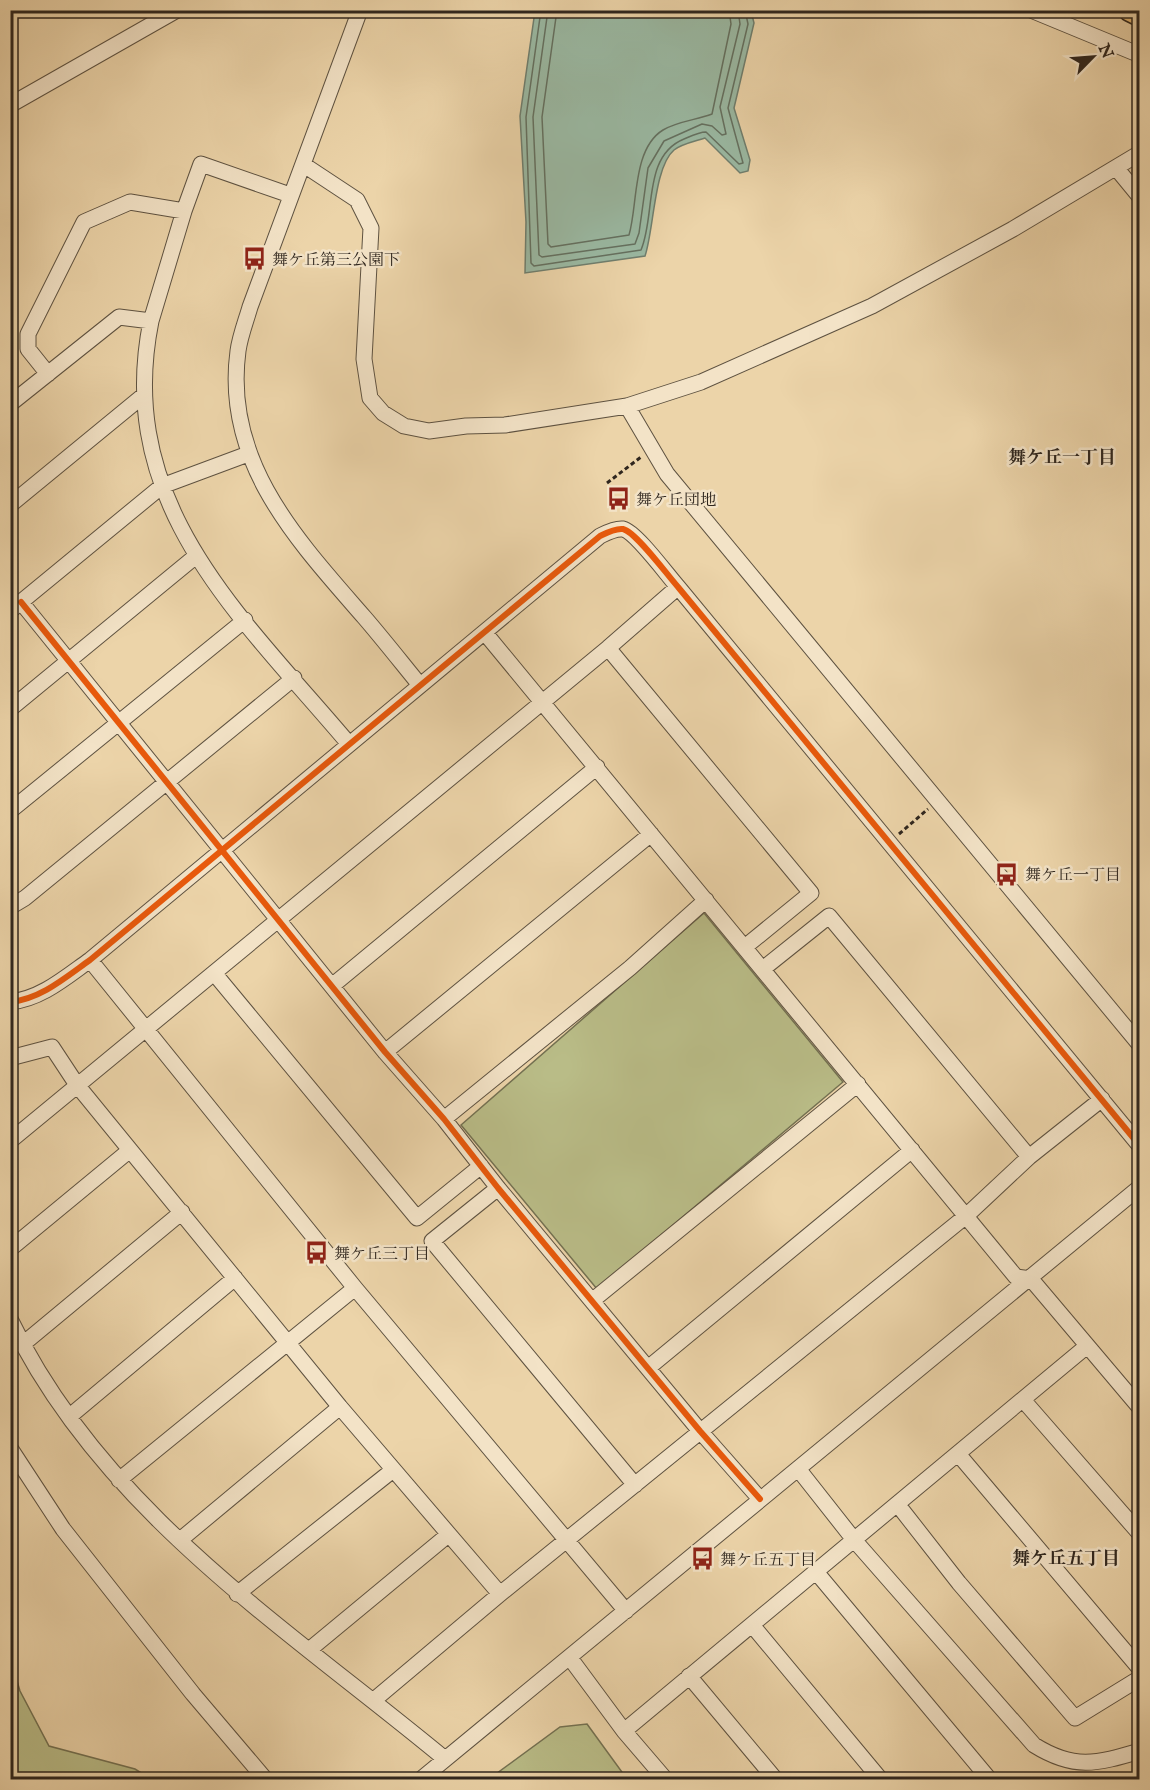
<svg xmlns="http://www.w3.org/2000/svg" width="1150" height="1790" viewBox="0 0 1150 1790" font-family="'IM FELL English','Noto Serif JP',serif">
  <rect width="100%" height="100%" fill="#ecd4a9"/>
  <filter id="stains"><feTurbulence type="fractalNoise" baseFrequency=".00333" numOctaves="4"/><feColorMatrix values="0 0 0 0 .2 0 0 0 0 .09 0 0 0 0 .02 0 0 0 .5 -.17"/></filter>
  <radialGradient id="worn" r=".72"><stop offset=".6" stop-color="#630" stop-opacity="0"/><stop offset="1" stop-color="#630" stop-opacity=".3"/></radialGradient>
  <path fill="#b9bc87" stroke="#747152" stroke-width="1.5" d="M704,913l139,169 -246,207 -136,-164z
    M11,1661l9,30 29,55 86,23 16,10h-140z
    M587,1724l40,55h-138l71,-52z"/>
  <path fill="#9ab9a3" stroke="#6f7e6e" stroke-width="1.5" d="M535,11h216l3,12 -20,85 16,52 -2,11 -8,2 -35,-35c-9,3 -24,6 -31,12 -20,17 -20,79 -29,106l-120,17 1,-51 -6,-106z"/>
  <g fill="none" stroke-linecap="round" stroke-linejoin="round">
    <path stroke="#647060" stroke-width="1.5" d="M541,10l-15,107 5,146 3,3 107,-16c15,-35 1,-94 43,-111 7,-3 15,-7 22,-7l33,32 4,-1 -15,-55 20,-84 -3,-14
      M548,10l-15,107 6,138 3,2 93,-13 4,-11 9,-65 16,-27 38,-17 10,2 10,9 4,-1 -6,-27 20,-83 -2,-14
      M557,10l-15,107 6,127 3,3 78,-12c9,-30 3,-86 34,-105 15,-9 34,-10 49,-16l19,-90 -2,-14"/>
    <defs>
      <path id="minor" d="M360,10l-110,297c-4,14 -10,29 -12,44 -15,111 59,189 126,266 19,22 37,45 55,67
        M1031,10l109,45
        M10,105l167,-95
        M304,165l53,35 14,28 -7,131 6,39 13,15 21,13 25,5 37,-5 39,-1 122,-19 74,-24 171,-76 141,-77 127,-76
        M1117,169l23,28
        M290,195l-89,-31 -17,47 -33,110c-37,184 90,295 198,423
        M48,374l-20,-25v-15l56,-112 46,-20 54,9
        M10,404l109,-87 32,4
        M627,406l40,68 473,571
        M10,505l134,-110
        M21,602l364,450 59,67 54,69 202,243 60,68
        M10,611l152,-125 86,-32
        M485,633l531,644 15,2 109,129
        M608,648l203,245 -65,53
        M10,709l186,-153
        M10,811l235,-191
        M10,907l15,-9 269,-220
        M90,960l265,328 271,323
        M764,968l65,-52 200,241
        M214,973l203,245 64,-52
        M333,985l264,-218
        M10,1002c31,-3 56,-25 80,-42l510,-424c6,-3 15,-8 23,-7 13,3 45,47 55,58l462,559
        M385,1052l266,-218
        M10,1058l42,-11 25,38 263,322 160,187
        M444,1119l186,-151 76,-68
        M10,1141l598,-493 70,-61
        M498,1188l-66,53 203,244
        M10,1249l120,-99
        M593,1300l265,-216
        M10,1319c92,192 277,309 435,440
        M23,1344l159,-132
        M648,1368l264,-218
        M1024,1401l116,133
        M70,1416l165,-138
        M10,1448l53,81 130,165 73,86
        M959,1455l181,214
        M799,1470l56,71 179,204c40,25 62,19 106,6
        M119,1480l236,-192
        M898,1505l61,78 116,135 65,-40
        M180,1540l160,-133
        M817,1573l173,207
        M237,1594l156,-124
        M752,1625l129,155
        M309,1650l139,-115
        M570,1658l54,73 42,49
        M689,1676l87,104
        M374,1700l126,-106 466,-378 63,-59 73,-58
        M624,1731l463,-385
        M420,1780l720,-593"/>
      <path id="highway" d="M1130,10l10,5"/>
    </defs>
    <use href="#minor" stroke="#5e5241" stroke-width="17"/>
    <use href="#highway" stroke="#2f261e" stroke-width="25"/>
    <path stroke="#2f261e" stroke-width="3" stroke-dasharray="4.5 3" stroke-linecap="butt" d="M607,483l34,-26
      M899,834l29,-25"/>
    <use href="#minor" stroke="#f3e3c7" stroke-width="15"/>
    <use href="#highway" stroke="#e6ba74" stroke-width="22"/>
    <defs>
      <path id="cycleway" d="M21,602l364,450 59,67 54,69 202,243 60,68
        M10,1002c31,-3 56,-25 80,-42l510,-424c6,-3 15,-8 23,-7 13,3 45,47 55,58l462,559"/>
    </defs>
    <use href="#cycleway" stroke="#f3e3c7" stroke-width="10"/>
    <use href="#cycleway" stroke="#e8590c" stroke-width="6"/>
  </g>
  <defs>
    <symbol id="bus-bare" viewBox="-9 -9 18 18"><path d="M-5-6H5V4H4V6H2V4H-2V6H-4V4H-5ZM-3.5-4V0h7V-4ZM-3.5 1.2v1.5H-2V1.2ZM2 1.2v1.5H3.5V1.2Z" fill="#8f2418" stroke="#f3e3c7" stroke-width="2.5" paint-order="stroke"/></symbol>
  </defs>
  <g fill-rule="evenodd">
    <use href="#bus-bare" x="238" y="242" width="33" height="33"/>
    <use href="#bus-bare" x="602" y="482" width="33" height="33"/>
    <use href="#bus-bare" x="990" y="858" width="33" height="33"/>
    <use href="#bus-bare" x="300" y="1236" width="33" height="33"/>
    <use href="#bus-bare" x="686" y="1542" width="33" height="33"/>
  </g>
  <g text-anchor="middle" stroke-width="5" stroke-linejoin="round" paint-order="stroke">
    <g font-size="16" fill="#2f261e" stroke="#f3e3c7" text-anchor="start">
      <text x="272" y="265">舞ケ丘第三公園下</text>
      <text x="636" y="505">舞ケ丘団地</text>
      <text x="1025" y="880">舞ケ丘一丁目</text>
      <text x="334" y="1259">舞ケ丘三丁目</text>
      <text x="720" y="1565">舞ケ丘五丁目</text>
    </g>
    <g font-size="18" font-weight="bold" fill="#2f261e" stroke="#f3e3c7">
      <text x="1062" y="463">舞ケ丘一丁目</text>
      <text x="1066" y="1564">舞ケ丘五丁目</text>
    </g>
  </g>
  <rect width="1150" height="1790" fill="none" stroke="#ecd4a9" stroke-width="36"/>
  <rect x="12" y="12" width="1126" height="1766" fill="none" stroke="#2f261e" stroke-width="3"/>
  <rect x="18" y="18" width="1114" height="1754" fill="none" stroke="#2f261e" stroke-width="1.5"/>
  <g transform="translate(1093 57) rotate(65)" stroke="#f3e3c7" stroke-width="4.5" paint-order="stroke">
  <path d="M0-4.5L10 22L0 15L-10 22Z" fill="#2f261e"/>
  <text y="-9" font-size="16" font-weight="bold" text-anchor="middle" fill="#2f261e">N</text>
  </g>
  <rect width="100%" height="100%" filter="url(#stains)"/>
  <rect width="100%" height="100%" fill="url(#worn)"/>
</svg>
